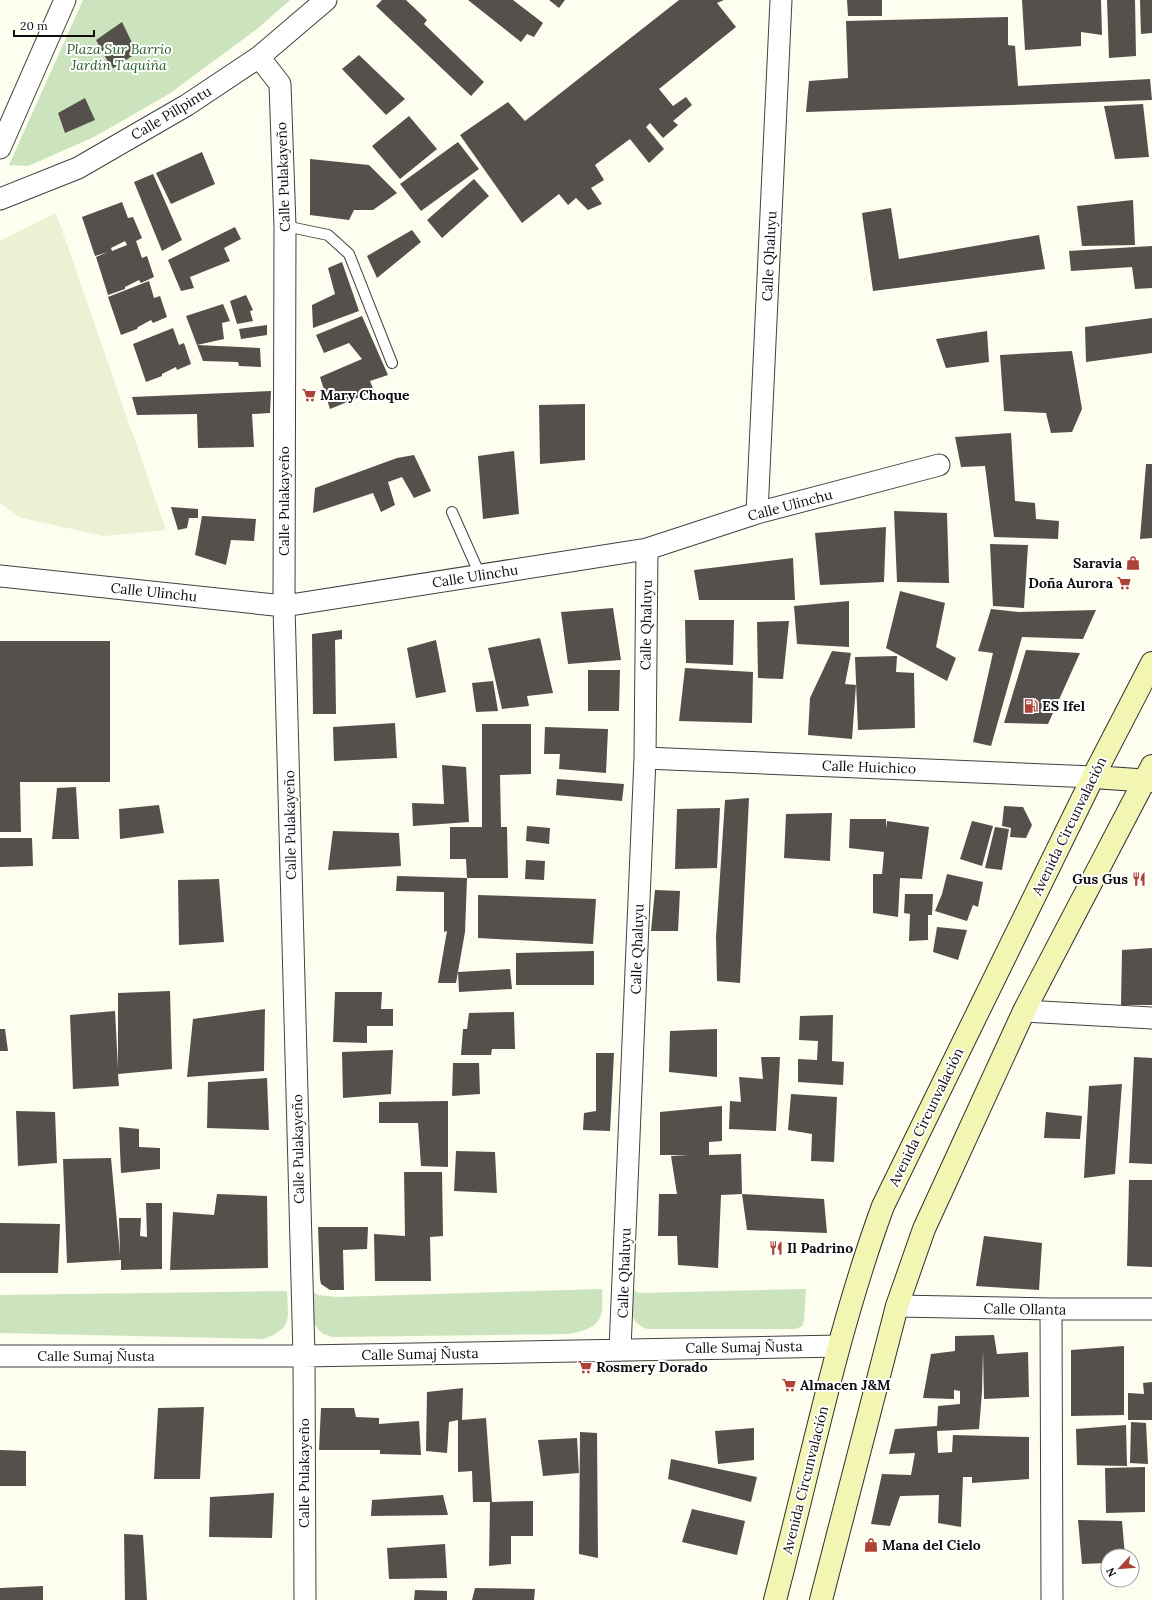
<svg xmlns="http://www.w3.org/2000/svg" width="1152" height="1600" viewBox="0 0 1152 1600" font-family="Lora,serif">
  <rect width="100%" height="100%" fill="#fdfdf0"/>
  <path fill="#eef0d3" d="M56,213l110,317 -62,6 -83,-18 -21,-15v-262z"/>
  <path fill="#cce4bd" d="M83,0h207l-33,29 -88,65 -75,43 -66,29 -19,-1z
    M630,1284l4,7 6,2 166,-4 -2,32 -2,5 -6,3h-148c-22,-6 -17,-26 -18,-45z
    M310,1289l8,6 19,2 265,-8c0,9 2,20 -2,28 -4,12 -21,15 -32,17l-235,3c-4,-1 -9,-2 -12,-5 -13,-10 -11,-29 -11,-43z
    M287,1291c1,27 6,38 -24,48l-263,-6v-38z"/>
  <path fill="#55504b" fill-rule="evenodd" d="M382,0h24l21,20 -3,4 60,58 -13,14 -95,-90z
    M468,0h45l30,23 -9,14 -7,-3 -6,8z
    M549,0h16l-6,8z
    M679,0h45l-7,3 19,24 -77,62 14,17 13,-9 6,8 -19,16 5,4 -15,13 -13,-15 -4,4 18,22 -15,14 -19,-24 -35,26 9,15 -13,8 11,16 -14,6 -12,-12 -8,7 -9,-11 -37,29 -62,-88 48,-33 17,19z
    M847,0h35v16h-34z
    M1022,0h79l1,35 -21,-3v14l-56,4z
    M1107,0h28l1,56 -27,2z
    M1140,0h12v33l-11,1z
    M1008,17v28l7,1 3,40 132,-7 2,21 -346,12 3,-31 39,-3 -2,-57z
    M122,22l15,31 -25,16 -16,-29z
    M359,55l46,44 -19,16 -44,-46z
    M85,98l10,22 -30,13 -7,-20z
    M1143,104l6,53 -34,2 -11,-53z
    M409,116l28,33 -37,30 -28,-33z
    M458,142l21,27 -58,42 -21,-27z
    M202,152l13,32 -44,20 -15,-31z
    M310,159l59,6 28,28 -24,17h-19l-5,10 -39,-5z
    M153,174l29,66 -20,11 -28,-69z
    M474,179l15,17 -47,42 -15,-18z
    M1133,200l2,45 -53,1 -5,-40z
    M122,202l6,16 5,-1 9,21 -10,5 4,-2 6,17 5,-2 7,21 -13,6 -2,-3 -14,7v2l-17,6 -12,-38 12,-5 -13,4 -13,-39zM125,241l2,4 -15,6 -1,-3z
    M891,208l8,51 140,-24 6,34 -172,22 -11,-78z
    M235,227l6,12 -17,9 6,13 -40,16 4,11 -13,3 -13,-31z
    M412,230l9,12 -44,36 -10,-22z
    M1152,246v42l-17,1 -3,-22 -61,4 -2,-20z
    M342,262l17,49 -46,17 -1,-23 23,-11 -7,-26z
    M149,281l5,17 6,-2 7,21 -14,6 -2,-3 -13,7 -1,2 -16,6 -13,-38z
    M246,295l7,15 -3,1 3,10 -16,3 -7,-23z
    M223,304l7,17 -8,2 2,16 -27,6 63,3 1,19 -22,-1 -1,-4 -35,-1 -17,-45z
    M362,316l26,59 -18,6 4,10 -44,18 -10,-32 42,-18 -13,-16 -25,10 -8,-18z
    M1152,318v35l-66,9 -1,-35z
    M267,325v10l-26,4 -2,-10z
    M173,328l6,17 5,-2 7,21 -14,6 -1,-3 -14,7v2l-16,6 -13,-38z
    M987,331l2,31 -43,6 -10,-29z
    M1072,351l10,58 -10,23 -21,1 -5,-20 -42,-2 -4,-56z
    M271,391l-1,22 -18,1 2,33 -56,1 -1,-34 -60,1 -5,-18z
    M585,404v56l-45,4 -1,-59z
    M1011,433l4,68 20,2 1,16 23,2 -1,18 -64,-2 -9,-71 -24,1 -6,-30z
    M514,451l5,63 -36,5 -5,-63z
    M414,455l17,36 -17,7 -12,-21 -14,5 7,23 -14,7 -8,-19 -60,20 2,-25 82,-30z
    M1146,464h6v74l-12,1z
    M171,507l27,2v9h-9l-2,10 -9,2z
    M894,511l53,2 2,70 -52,-1z
    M202,516l54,3 -2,22 -23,-1 -5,25 -31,-10z
    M886,527l-2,55 -64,3 -5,-52z
    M990,544l38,1 -4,63 -31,-2z
    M793,558l2,42h-96l-5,-30z
    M900,591l45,12 -9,44 20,11 -9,23 -61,-33z
    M849,601v46l-52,-3 -3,-38z
    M613,608l8,52 -53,4 -7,-52z
    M991,609l28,3 77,-2 -13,29 -61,-2 -31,109 -18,-4 20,-89 -15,-2z
    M685,620h49l-1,45 -47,-2z
    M789,621l-6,58 -25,-1 -1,-56z
    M342,630v9l-7,1 1,74h-23l-1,-80z
    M540,638l13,55 -26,3 2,10 -27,3 -14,-61z
    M436,640l10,52 -30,6 -9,-50z
    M0,641h110v141h-90l1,50h-21z
    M1026,650l54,3 -32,71 -44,-1z
    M832,651l19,2 -6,31 11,1 -4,54 -44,-4 2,-37z
    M897,656l-1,16 18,1 1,55 -57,2 -3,-73z
    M685,668l68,4 -1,51 -73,-2z
    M588,670h32l-1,41h-31z
    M493,681l5,30 -22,1 -4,-29z
    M395,723l2,35 -63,3 -1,-34z
    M482,724h49v50l-31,1 1,52h6l1,51h-41l-1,-19h-16v-32h32z
    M545,727l63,2 -2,44 -47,-4 1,-15h-16z
    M442,765l24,2 3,55 -56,4 -1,-23 32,1z
    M557,779l67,5 -2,17 -66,-6z
    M76,787l3,52h-27l5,-51z
    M749,798l-9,185 -23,-2 -1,-44 9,-137z
    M159,805l5,28 -44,6 -1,-30z
    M1004,806l19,1 9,18 -6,13 -16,-1 1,-9 -9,-2z
    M720,808l-3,60 -42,1 2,-60z
    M832,813l-2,48 -46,-3 2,-44z
    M850,819h36v10l1,-8 42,6 -7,52 -22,-1 -2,39 -25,-4v-39h9l2,-22 -35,-4z
    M972,821l21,5 -11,40 -22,-7z
    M527,826l23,2 -1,16 -23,-3z
    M995,827l14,2 -7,41 -17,-2z
    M333,831l66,2 2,33 -73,4z
    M0,838h32l1,28 -33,1z
    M526,860l19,1 -1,19 -19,-1z
    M947,874l36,8 -5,25 -5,-2 -6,16 -32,-10 7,-17z
    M397,876l70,2 -2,54 -9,51h-18l9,-52 -3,1v-40l-48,-1z
    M219,879l5,63 -45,3 -1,-65z
    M655,890l25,1 -2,40h-27z
    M905,894h28l-1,21h-4v25l-19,1 1,-27 -6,-1z
    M478,895l118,4 -3,45 -115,-6z
    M937,927l30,3 -9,30 -25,-8z
    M1152,948v57h-31l1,-55z
    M594,951v34h-78v-32z
    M510,969l2,20 -53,3 -1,-20z
    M170,991l2,78 -54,5 1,12 -46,3 -3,-74 45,-4 3,57v-75z
    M335,992h47l-1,17h12v17h-26v17l-34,-1z
    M265,1009l-1,62 -77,6 6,-58z
    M514,1012l1,37h-23l-1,6h-30l2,-26h4l2,-16z
    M833,1015l-1,46 12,1 -1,23 -45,-3v-23l19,1 1,-19 -19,-1 1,-24z
    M0,1029h5l3,22h-8z
    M717,1029v48l-48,-5 1,-41z
    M393,1050l-2,44 -48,4 -1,-46z
    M596,1053h18l-4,78 -27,-1 1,-17 12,-2z
    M761,1057h19l-4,74 -47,-2 1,-28 11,1 -2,-25 24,2z
    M1134,1057l18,1v106l-23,-1z
    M453,1063h26l1,31 -28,2z
    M267,1078l2,52 -62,-2 1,-46z
    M1122,1084l-7,90 -31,4 5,-92z
    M791,1094l46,3 -3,65 -23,-1 1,-27 -24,-4z
    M448,1101v66l-27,-1 -3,-43h-39v-21z
    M722,1106v35l-13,1v13l32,-1 1,40 -21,1 -3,73 -40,-3 -1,-29h-19l1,-42h18l-6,-38 18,-1h-29v-43z
    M16,1111l39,1 2,51 -39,3z
    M1046,1112l36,4 -2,23 -36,-1z
    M119,1127l20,2v18l21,1v21l-39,4z
    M456,1151l39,1 2,41 -43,-2z
    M111,1158l9,97 -1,-37h22l-1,18 7,1 -1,-34h16v66l-41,1v-10l-54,3 -4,-104z
    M404,1172h38l1,64 -13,1 1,44h-56l-1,-47 31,2z
    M1129,1180h23v87l-25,-1z
    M217,1194l50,2 1,72 -98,2 3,-58 41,3z
    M742,1194l82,5 3,34 -80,-3z
    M0,1223l60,1 -2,49h-58z
    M318,1227h50l-1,22 -24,1 1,40h-14l-9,-6 -1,-5z
    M984,1236l58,7 -3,47 -63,-4z
    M994,1335l3,19 31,-2 1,45 -45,2 -1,-48 -1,41 -3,37 -42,2 1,22 14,-1 1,-17 76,2v42l-57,4v-6h-9l-2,50 -23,-4 1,-28 -39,1 -10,30 -19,-2 11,-50 29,1 4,-22 -26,1 6,-25 42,-3 1,-20 22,-2v-13l-6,-1v9l-31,-1 8,-44 24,-3v-15z
    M1124,1346v69l-53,1v-66z
    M1152,1382v38h-24v-27l16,1 -1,-11z
    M463,1388l-1,32 24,-2 6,84 41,-1v35h-22v28l-22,2 1,-64h-17l-1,-31 -14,1v-52l-9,2 -2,31 -21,-2 1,-59z
    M204,1407l-4,72h-46l4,-71z
    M321,1408h33l2,9 23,1v6l40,-3 2,34 -41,-1v-4h-61z
    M1131,1422l15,1 2,41 -18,-1z
    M1126,1425l1,41 -50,-1 -1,-36z
    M754,1428v32l-36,4 -3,-33z
    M580,1432l17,1 1,125 -19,-4z
    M577,1438l2,35 -36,3 -5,-36z
    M0,1450l26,1v35h-26z
    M671,1459l86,18 -6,25 -83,-23z
    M1145,1467v45l-39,1 -1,-45z
    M274,1493l-2,45 -63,-1 1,-40z
    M443,1495l5,20 -77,1 1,-16z
    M692,1509l53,12 -8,34 -55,-13z
    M1078,1520l44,1 3,35h-17v7l-26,1z
    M124,1534l19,1 4,65h-22z
    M445,1544l2,34 -58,1 -2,-31z
    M43,1586v14h-43v-12z
    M475,1588l60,1 -1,11h-62z
    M415,1590l32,1v9h-33z"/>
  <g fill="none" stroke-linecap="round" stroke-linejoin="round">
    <defs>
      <path id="lane" d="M285,226l43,9 21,19 43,109
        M452,512l28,63"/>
      <path id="street" d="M259,57l21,27 5,142 -1,380 20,750 1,244
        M0,148l65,-148
        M0,199l78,-31 109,-63 72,-48 67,-57
        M757,513l24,-513
        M0,576l284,30 363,-57 110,-36 182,-48
        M645,758l448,19
        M1024,1011l128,7
        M897,1306l154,3h101
        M1051,1309l1,291
        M620,1349l25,-591 2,-209
        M0,1356h304l535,-10"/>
      <path id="secondary" d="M1093,777l59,4
        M775,1600c35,-132 61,-266 108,-394l210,-429 59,-114
        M821,1600l76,-294 27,-77 100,-218 128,-245"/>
    </defs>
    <use href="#lane" stroke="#414141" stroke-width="12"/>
    <use href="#street" stroke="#414141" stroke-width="23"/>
    <use href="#secondary" stroke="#303030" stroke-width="24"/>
    <use href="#lane" stroke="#fff" stroke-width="10"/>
    <use href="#street" stroke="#fff" stroke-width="21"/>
    <use href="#secondary" stroke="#f3f5b3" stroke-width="22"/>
  </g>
  <defs>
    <symbol id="supermarket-bare" viewBox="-9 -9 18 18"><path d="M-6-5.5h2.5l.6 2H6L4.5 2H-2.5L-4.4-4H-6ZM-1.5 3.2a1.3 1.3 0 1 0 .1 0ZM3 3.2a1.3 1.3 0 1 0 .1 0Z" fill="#ad4336" stroke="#fff" stroke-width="2.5" paint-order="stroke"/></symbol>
    <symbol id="shop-bare" viewBox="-9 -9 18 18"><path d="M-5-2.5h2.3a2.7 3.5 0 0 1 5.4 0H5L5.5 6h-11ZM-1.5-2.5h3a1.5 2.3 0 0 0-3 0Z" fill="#ad4336" stroke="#fff" stroke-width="2.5" paint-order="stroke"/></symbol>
    <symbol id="fuel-bare" viewBox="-9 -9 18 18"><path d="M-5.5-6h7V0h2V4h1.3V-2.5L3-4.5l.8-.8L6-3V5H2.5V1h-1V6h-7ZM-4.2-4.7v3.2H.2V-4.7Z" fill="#ad4336" stroke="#fff" stroke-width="2.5" paint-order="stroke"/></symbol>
    <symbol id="restaurant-bare" viewBox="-9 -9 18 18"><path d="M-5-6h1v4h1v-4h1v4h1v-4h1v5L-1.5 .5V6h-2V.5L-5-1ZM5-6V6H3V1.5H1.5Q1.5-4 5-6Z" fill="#ad4336" stroke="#fff" stroke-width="2.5" paint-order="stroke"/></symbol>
  </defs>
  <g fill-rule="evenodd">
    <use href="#supermarket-bare" x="299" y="385" width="20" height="20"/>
    <use href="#shop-bare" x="1123" y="553" width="20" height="20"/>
    <use href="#supermarket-bare" x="1114" y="573" width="20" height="20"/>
    <use href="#fuel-bare" x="1021" y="696" width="20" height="20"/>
    <use href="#restaurant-bare" x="1129" y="869" width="20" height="20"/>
    <use href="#restaurant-bare" x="766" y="1238" width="20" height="20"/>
    <use href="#supermarket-bare" x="575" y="1357" width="20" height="20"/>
    <use href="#supermarket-bare" x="779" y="1375" width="20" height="20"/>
    <use href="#shop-bare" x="861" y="1535" width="20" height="20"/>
  </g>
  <g text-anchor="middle" stroke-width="4" stroke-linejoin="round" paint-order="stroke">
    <g font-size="14" font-style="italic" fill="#295e26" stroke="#fff">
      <text x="119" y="54">Plaza Sur Barrio<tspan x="119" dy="16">Jardín Taquiña</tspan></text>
    </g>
    <g font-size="14" fill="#0e0e0e" stroke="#fff">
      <text transform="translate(171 113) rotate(-31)" y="5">Calle Pillpintu</text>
      <text transform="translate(283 177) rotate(-92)" y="5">Calle Pulakayeño</text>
      <text transform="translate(769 256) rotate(-87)" y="5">Calle Qhaluyu</text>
      <text transform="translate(284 501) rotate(-90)" y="5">Calle Pulakayeño</text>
      <text transform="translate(790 505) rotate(-15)" y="5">Calle Ulinchu</text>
      <text transform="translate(475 576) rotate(-9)" y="5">Calle Ulinchu</text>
      <text transform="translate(154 592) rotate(6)" y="5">Calle Ulinchu</text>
      <text transform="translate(646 625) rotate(-89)" y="5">Calle Qhaluyu</text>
      <text transform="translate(869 767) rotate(2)" y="5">Calle Huichico</text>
      <text transform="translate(290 825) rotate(-91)" y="5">Calle Pulakayeño</text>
      <text transform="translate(1069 826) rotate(-64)" y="5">Avenida Circunvalación</text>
      <text transform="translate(637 949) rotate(-88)" y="5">Calle Qhaluyu</text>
      <text transform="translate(926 1117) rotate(-64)" y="5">Avenida Circunvalación</text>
      <text transform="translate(298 1149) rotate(-91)" y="5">Calle Pulakayeño</text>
      <text transform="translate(624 1273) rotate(-88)" y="5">Calle Qhaluyu</text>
      <text transform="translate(1025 1309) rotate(1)" y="5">Calle Ollanta</text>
      <text transform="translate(744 1347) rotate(-1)" y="5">Calle Sumaj Ñusta</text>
      <text transform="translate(420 1354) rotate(-1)" y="5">Calle Sumaj Ñusta</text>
      <text x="96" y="1361">Calle Sumaj Ñusta</text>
      <text transform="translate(304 1473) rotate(-90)" y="5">Calle Pulakayeño</text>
      <text transform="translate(805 1480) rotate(-76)" y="5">Avenida Circunvalación</text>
    </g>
    <g font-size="14" font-weight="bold" fill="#0e0e0e" stroke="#fff" text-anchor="start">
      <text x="320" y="400">Mary Choque</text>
      <text x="1122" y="568" text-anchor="end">Saravia</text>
      <text x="1113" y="588" text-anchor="end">Doña Aurora</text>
      <text x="1042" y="711">ES Ifel</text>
      <text x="1128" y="884" text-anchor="end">Gus Gus</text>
      <text x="787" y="1253">Il Padrino</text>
      <text x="596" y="1372">Rosmery Dorado</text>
      <text x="800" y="1390">Almacen J&amp;M</text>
      <text x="882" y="1550">Mana del Cielo</text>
    </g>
  </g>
  <g transform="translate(1120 1568) rotate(244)"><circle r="19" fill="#ffffff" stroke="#9f9f9f"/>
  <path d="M0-3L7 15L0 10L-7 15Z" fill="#ad4336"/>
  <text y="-6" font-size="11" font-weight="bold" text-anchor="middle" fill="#0e0e0e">N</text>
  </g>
  <path d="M14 30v6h80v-6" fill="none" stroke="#0e0e0e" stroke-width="2"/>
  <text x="20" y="30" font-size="12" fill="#0e0e0e" stroke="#ffffff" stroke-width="3" paint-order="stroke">20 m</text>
</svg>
